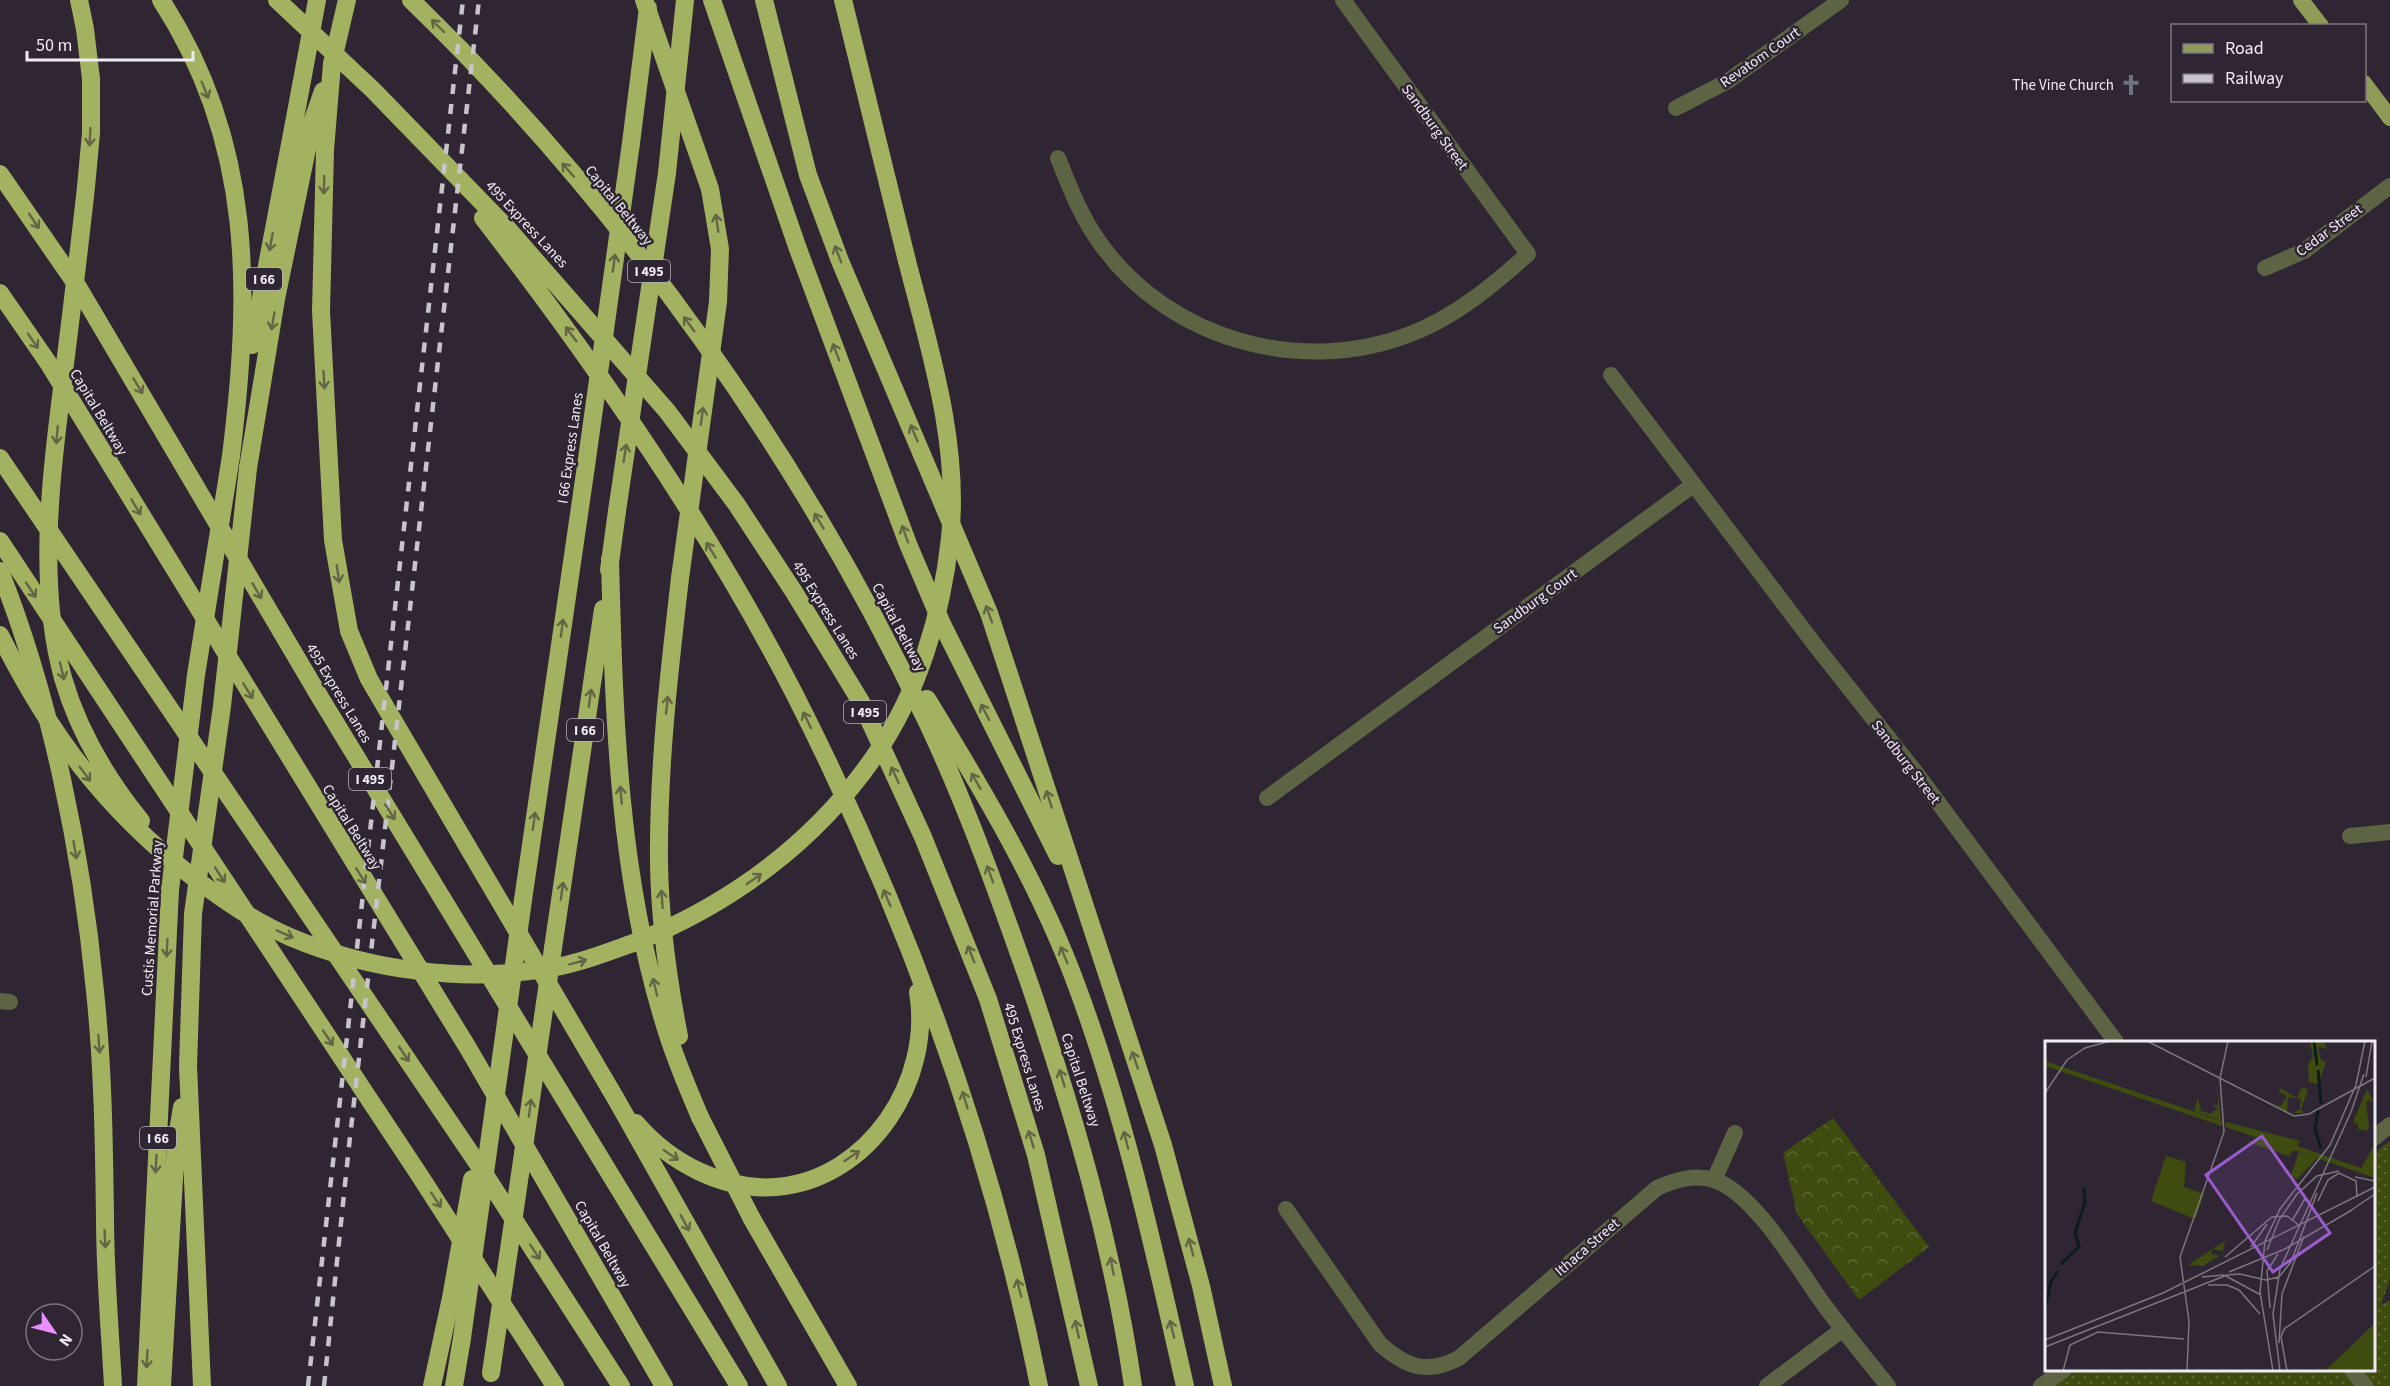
<svg xmlns="http://www.w3.org/2000/svg" width="2390" height="1386" viewBox="0 0 2390 1386" font-family="'Source Sans 3',sans-serif">
  <defs>
    <pattern id="grass-dots" width="8" height="8" patternUnits="userSpaceOnUse" patternTransform="scale(1.5)"><rect width="8" height="8" fill="#3e4d0f"/><path d="M2 2h.1M6 6h.1" fill="none" stroke="#5a6733" stroke-width="1.8" stroke-linecap="round"/></pattern>
    <pattern id="forest-crowns" width="20" height="18" patternUnits="userSpaceOnUse" patternTransform="scale(1.5)"><rect width="20" height="18" fill="#3e4d0f"/><path d="M2 6a3 3 0 1 1 6 0M12 15a3 3 0 1 1 6 0" fill="none" stroke="#5a6733"/></pattern>
  </defs>
  <rect width="100%" height="100%" fill="#302633"/>
  <path fill="url(#grass-dots)" d="M2390,1141v138l-9,26 9,-5v86h-335l22,-16h297v-217z"/>
  <path fill="url(#forest-crowns)" d="M1833,1118l96,129 -70,53 -62,-86 -14,-61z"/>
  <g fill="none" stroke-linecap="round" stroke-linejoin="round">
    <path stroke="#5d6444" stroke-width="16" d="M1676,108l52,-27 113,-81
      M1058,158c12,30 23,59 42,85 68,96 199,133 308,92 46,-17 84,-49 120,-81l-185,-254
      M2265,268l39,-17 86,-65
      M1611,375l204,270 102,129 199,268
      M1267,798l426,-313
      M2350,836l40,-4
      M0,1001l10,1
      M2374,1138l16,-13
      M1714,1180l21,-47
      M1286,1209l94,135c26,23 47,31 79,14l198,-170c18,-8 37,-14 57,-8 38,12 81,83 103,115 22,31 47,61 71,91
      M2352,1370l13,16
      M1767,1386l76,-57
      M2041,1386l23,-16"/>
    <path stroke="#8f9c58" stroke-width="16" d="M2301,0l20,26
      M2364,83l26,35"/>
    <path stroke="#a3b260" stroke-width="18" d="M79,0l6,29 6,50
      M161,0c93,143 90,293 70,456
      M277,0l96,90 134,138 160,183 70,94 57,87 67,110 62,135 65,162 48,156 53,231
      M411,0c211,204 392,459 517,724 40,85 71,173 102,261 45,132 83,263 103,401
      M712,0l86,249 110,295 34,80 116,232
      M764,0l44,175 32,86 149,352 174,532 38,141 22,100
      M843,0l64,261
      M332,64l-7,86 -4,161 12,229 16,91 20,48 247,420 162,287
      M631,143l17,-135
      M667,173l18,-173
      M0,174l78,113 243,412 418,687
      M483,218c115,149 226,309 312,477 111,219 196,451 244,691
      M0,293l49,71 419,684 196,338
      M252,345l46,-243
      M0,458l482,712 139,216
      M248,468l28,-169 37,-179 10,-29
      M0,541l420,635 135,210
      M610,559c4,159 8,320 57,473 9,29 21,57 33,85
      M609,570l8,-59
      M0,571c51,129 82,283 95,420 8,76 9,151 10,227 0,56 5,112 8,168
      M927,699c57,93 115,190 152,293 47,128 76,262 106,394
      M523,900l63,-434
      M193,914l-5,152 14,320
      M553,948l50,-339
      M679,1036c-11,-56 -19,-115 -20,-172 -1,-96 10,-191 21,-286
      M636,1123c34,40 88,68 140,64 94,-8 157,-107 142,-195
      M752,1219l96,167
      M146,1386l24,-496
      M162,1386l14,-242 6,-37
      M432,1386l19,-88
      M454,1386l8,-48"/>
    <path stroke="#c9c3cc" stroke-width="4.5" stroke-dasharray="10 10" stroke-linecap="butt" d="M308,1386l155,-1386
      M324,1386l25,-240 130,-1146"/>
    <path stroke="#a3b260" stroke-width="18" d="M644,0l66,189 10,60 -2,53 -38,276
      M332,64l15,-64
      M91,79v54l-5,54c-7,64 -15,129 -23,193 -12,97 -26,203 0,298 15,52 44,101 78,143
      M298,102l19,-102
      M586,466l45,-323
      M617,511l50,-338
      M0,635c50,100 105,174 194,243 31,23 61,44 96,59 80,34 175,46 261,31 29,-5 57,-16 85,-26 95,-38 179,-100 238,-185 44,-63 68,-142 76,-219 10,-93 -20,-188 -43,-277
      M170,890l26,-215 35,-219
      M193,914l29,-208 26,-238
      M700,1117l52,102
      M451,1298l21,-119
      M462,1338l61,-438
      M491,1373l62,-425"/>
  </g>
  <defs><path id="oneway-shaft" d="M-6 0H5M1.5-3L5.5 0L1.5 3" fill="none" stroke-width="1.6" stroke-linecap="round" stroke-linejoin="round" transform="scale(1.5)"/></defs>
  <g stroke="#646547">
    <use href="#oneway-shaft" transform="translate(438 26) rotate(-136)"/>
    <use href="#oneway-shaft" transform="translate(205 90) rotate(68)"/>
    <use href="#oneway-shaft" transform="translate(90 137) rotate(93)"/>
    <use href="#oneway-shaft" transform="translate(568 170) rotate(-131)"/>
    <use href="#oneway-shaft" transform="translate(324 185) rotate(92)"/>
    <use href="#oneway-shaft" transform="translate(34 221) rotate(56)"/>
    <use href="#oneway-shaft" transform="translate(717 223) rotate(-99)"/>
    <use href="#oneway-shaft" transform="translate(271 242) rotate(101)"/>
    <use href="#oneway-shaft" transform="translate(838 254) rotate(-111)"/>
    <use href="#oneway-shaft" transform="translate(614 263) rotate(-82)"/>
    <use href="#oneway-shaft" transform="translate(273 321) rotate(100)"/>
    <use href="#oneway-shaft" transform="translate(689 324) rotate(-126)"/>
    <use href="#oneway-shaft" transform="translate(571 334) rotate(-127)"/>
    <use href="#oneway-shaft" transform="translate(33 341) rotate(55)"/>
    <use href="#oneway-shaft" transform="translate(836 352) rotate(-111)"/>
    <use href="#oneway-shaft" transform="translate(324 380) rotate(87)"/>
    <use href="#oneway-shaft" transform="translate(138 386) rotate(59)"/>
    <use href="#oneway-shaft" transform="translate(702 416) rotate(-82)"/>
    <use href="#oneway-shaft" transform="translate(914 433) rotate(-113)"/>
    <use href="#oneway-shaft" transform="translate(57 435) rotate(95)"/>
    <use href="#oneway-shaft" transform="translate(625 453) rotate(-81)"/>
    <use href="#oneway-shaft" transform="translate(136 507) rotate(59)"/>
    <use href="#oneway-shaft" transform="translate(819 521) rotate(-121)"/>
    <use href="#oneway-shaft" transform="translate(905 534) rotate(-110)"/>
    <use href="#oneway-shaft" transform="translate(711 550) rotate(-121)"/>
    <use href="#oneway-shaft" transform="translate(338 574) rotate(82)"/>
    <use href="#oneway-shaft" transform="translate(31 590) rotate(56)"/>
    <use href="#oneway-shaft" transform="translate(257 591) rotate(60)"/>
    <use href="#oneway-shaft" transform="translate(989 614) rotate(-110)"/>
    <use href="#oneway-shaft" transform="translate(562 628) rotate(-82)"/>
    <use href="#oneway-shaft" transform="translate(62 671) rotate(77)"/>
    <use href="#oneway-shaft" transform="translate(248 691) rotate(58)"/>
    <use href="#oneway-shaft" transform="translate(590 698) rotate(-82)"/>
    <use href="#oneway-shaft" transform="translate(667 705) rotate(-84)"/>
    <use href="#oneway-shaft" transform="translate(985 712) rotate(-117)"/>
    <use href="#oneway-shaft" transform="translate(807 720) rotate(-116)"/>
    <use href="#oneway-shaft" transform="translate(85 774) rotate(53)"/>
    <use href="#oneway-shaft" transform="translate(895 775) rotate(-115)"/>
    <use href="#oneway-shaft" transform="translate(976 781) rotate(-120)"/>
    <use href="#oneway-shaft" transform="translate(621 795) rotate(-95)"/>
    <use href="#oneway-shaft" transform="translate(1049 799) rotate(-108)"/>
    <use href="#oneway-shaft" transform="translate(390 812) rotate(58)"/>
    <use href="#oneway-shaft" transform="translate(534 821) rotate(-82)"/>
    <use href="#oneway-shaft" transform="translate(75 850) rotate(80)"/>
    <use href="#oneway-shaft" transform="translate(990 874) rotate(-110)"/>
    <use href="#oneway-shaft" transform="translate(220 875) rotate(56)"/>
    <use href="#oneway-shaft" transform="translate(361 876) rotate(58)"/>
    <use href="#oneway-shaft" transform="translate(754 879) rotate(-35)"/>
    <use href="#oneway-shaft" transform="translate(562 891) rotate(-82)"/>
    <use href="#oneway-shaft" transform="translate(887 898) rotate(-113)"/>
    <use href="#oneway-shaft" transform="translate(662 899) rotate(-94)"/>
    <use href="#oneway-shaft" transform="translate(285 934) rotate(24)"/>
    <use href="#oneway-shaft" transform="translate(167 948) rotate(93)"/>
    <use href="#oneway-shaft" transform="translate(971 954) rotate(-112)"/>
    <use href="#oneway-shaft" transform="translate(1064 955) rotate(-113)"/>
    <use href="#oneway-shaft" transform="translate(578 962) rotate(-15)"/>
    <use href="#oneway-shaft" transform="translate(655 987) rotate(-104)"/>
    <use href="#oneway-shaft" transform="translate(328 1038) rotate(56)"/>
    <use href="#oneway-shaft" transform="translate(99 1044) rotate(86)"/>
    <use href="#oneway-shaft" transform="translate(404 1054) rotate(56)"/>
    <use href="#oneway-shaft" transform="translate(1135 1060) rotate(-109)"/>
    <use href="#oneway-shaft" transform="translate(1062 1078) rotate(-107)"/>
    <use href="#oneway-shaft" transform="translate(965 1100) rotate(-107)"/>
    <use href="#oneway-shaft" transform="translate(530 1108) rotate(-82)"/>
    <use href="#oneway-shaft" transform="translate(1031 1139) rotate(-107)"/>
    <use href="#oneway-shaft" transform="translate(1126 1140) rotate(-104)"/>
    <use href="#oneway-shaft" transform="translate(671 1155) rotate(34)"/>
    <use href="#oneway-shaft" transform="translate(852 1156) rotate(-34)"/>
    <use href="#oneway-shaft" transform="translate(156 1164) rotate(93)"/>
    <use href="#oneway-shaft" transform="translate(436 1200) rotate(57)"/>
    <use href="#oneway-shaft" transform="translate(685 1223) rotate(61)"/>
    <use href="#oneway-shaft" transform="translate(105 1239) rotate(87)"/>
    <use href="#oneway-shaft" transform="translate(1191 1247) rotate(-105)"/>
    <use href="#oneway-shaft" transform="translate(535 1252) rotate(57)"/>
    <use href="#oneway-shaft" transform="translate(1112 1266) rotate(-101)"/>
    <use href="#oneway-shaft" transform="translate(1019 1288) rotate(-105)"/>
    <use href="#oneway-shaft" transform="translate(1077 1329) rotate(-102)"/>
    <use href="#oneway-shaft" transform="translate(1172 1329) rotate(-104)"/>
    <use href="#oneway-shaft" transform="translate(147 1359) rotate(93)"/>
  </g>
  <defs>
    <symbol id="church-bare" viewBox="-9 -9 18 18"><path d="M-1.2-6h2.4v3.5h3.3v2.4h-3.3V6h-2.4V-.1h-3.3v-2.4h3.3Z" fill="#6b7280" stroke="#302633" stroke-width="2.5" paint-order="stroke"/></symbol>
  </defs>
  <g fill-rule="evenodd">
    <use href="#church-bare" x="2116" y="70" width="30" height="30"/>
  </g>
  <g text-anchor="middle" stroke-width="5" stroke-linejoin="round" paint-order="stroke">
    <g fill="#302633" stroke="#b7b0ba" stroke-width="1.5">
      <rect x="628" y="260" width="42" height="22" rx="4.5"/>
      <rect x="246" y="268" width="36" height="22" rx="4.5"/>
      <rect x="844" y="701" width="42" height="22" rx="4.5"/>
      <rect x="567" y="719" width="36" height="22" rx="4.5"/>
      <rect x="349" y="768" width="42" height="22" rx="4.5"/>
      <rect x="140" y="1127" width="36" height="22" rx="4.5"/>
    </g>
    <g font-size="14" font-weight="bold" fill="#f1ebf4">
      <text x="649" y="276">I 495</text>
      <text x="264" y="284">I 66</text>
      <text x="865" y="717">I 495</text>
      <text x="585" y="735">I 66</text>
      <text x="370" y="784">I 495</text>
      <text x="158" y="1143">I 66</text>
    </g>
    <g font-size="15" fill="#f1ebf4" stroke="#302633">
      <text transform="translate(1760 57) rotate(-35)" y="5">Revatom Court</text>
      <text transform="translate(1435 127) rotate(54)" y="5">Sandburg Street</text>
      <text transform="translate(619 205) rotate(51)" y="5">Capital Beltway</text>
      <text transform="translate(527 224) rotate(47)" y="5">495 Express Lanes</text>
      <text transform="translate(2329 230) rotate(-36)" y="5">Cedar Street</text>
      <text transform="translate(99 412) rotate(59)" y="5">Capital Beltway</text>
      <text transform="translate(570 448) rotate(-82)" y="5">I 66 Express Lanes</text>
      <text transform="translate(1535 601) rotate(-36)" y="5">Sandburg Court</text>
      <text transform="translate(826 610) rotate(58)" y="5">495 Express Lanes</text>
      <text transform="translate(899 627) rotate(62)" y="5">Capital Beltway</text>
      <text transform="translate(339 693) rotate(59)" y="5">495 Express Lanes</text>
      <text transform="translate(1906 762) rotate(52)" y="5">Sandburg Street</text>
      <text transform="translate(352 827) rotate(58)" y="5">Capital Beltway</text>
      <text transform="translate(152 918) rotate(-86)" y="5">Custis Memorial Parkway</text>
      <text transform="translate(1025 1057) rotate(73)" y="5">495 Express Lanes</text>
      <text transform="translate(1081 1080) rotate(72)" y="5">Capital Beltway</text>
      <text transform="translate(603 1244) rotate(60)" y="5">Capital Beltway</text>
      <text transform="translate(1587 1247) rotate(-41)" y="5">Ithaca Street</text>
    </g>
    <g font-size="15" fill="#f1ebf4" stroke="#302633" text-anchor="end">
      <text x="2114" y="90">The Vine Church</text>
    </g>
  </g>
  <g transform="translate(2045 1041)">
    <rect width="330" height="330" fill="#302633"/>
    <path d="M0,20l177,60v5l-177,-60zM181,81l74,19 -3,5 64,22 14,-24v34l-81,-28 -5,6 -41,-14 10,-4 -32,-11zM330,282v48h-50l22,-21z" fill="#3e4d0f"/>
    <path d="M264,0l16,2v4l6,2 -13,-2 3,13 5,2 -8,22 -9,-2 -1,-18 5,-7 -2,-10h-6l6,-1zM172,43l4,36 -27,-9 4,-14 3,14 10,3 7,-6 -7,-3h7zM235,47l17,10 4,-10 7,1 -7,21 4,3h-12l7,-4 1,-10 -13,-2 -1,15 -12,-8 6,2 6,-10 -8,-4zM322,48l7,14 -4,-3 -4,3 3,23 -2,5 -8,-2v6l-1,-11 -5,-2zM254,111l18,6 -20,21 -7,-2zM121,115l20,6 -2,25 20,7 -9,25 -44,-18zM180,200l-2,10 -10,-2 -2,5 8,2 -16,10 -15,-1z" fill="#3e4d0f"/>
    <path fill="none" stroke="#0c1c1c" stroke-width="3" d="M269,0l3,24M273,29l3,34M273,69l-3,19 6,20M16,223l18,-17 -4,-14 10,-31 -1,-14M0,268l6,-28 7,-10"/>
    <path fill="none" stroke="#7d7580" stroke-width="1.5" d="M102,0l147,75 15,-2 66,-36M321,36l6,-36M0,52l22,-33 18,-12 25,-7M310,136l20,4M273,160l10,-21 11,-7 17,8 1,16M305,170l25,-17M247,180l14,-24M206,206l16,-23M222,209l12,-30 18,-26 20,-18 22,-5M180,216l47,-40 15,-1 13,10M184,231l56,-23 67,-39M157,236l22,-2 37,20M163,244h19l12,5 21,24M225,267l-3,-37 11,-17M0,299l118,-47 212,-106M234,302l3,-49 22,-58M0,306l182,-72 13,-1 26,6 13,-3 12,-15 26,-69M18,330l7,-26 28,-13 86,7M142,330l2,-50 -9,-64 44,-125 -4,-54 8,-37M228,330l-13,-79 5,-51 15,-32 50,-64 26,-60 9,-44M235,330l-7,-57 7,-45 71,-157 13,-38M242,330l-6,-34 3,-8 91,-63"/>
    <path fill="#985ccc" fill-opacity="0.15" stroke="#985ccc" stroke-width="3" d="M217,95l68,97 -57,39 -67,-97z"/>
    <rect width="330" height="330" fill="none" stroke="#f1ebf4" stroke-width="3"/>
  </g>
  <rect x="2171" y="24" width="195" height="78" fill="#302633" stroke="#7d7580" stroke-width="1.5"/>
  <rect x="2183" y="44" width="30" height="9" fill="#8f9c58" stroke="#7d7580" stroke-width="1.5"/>
  <text x="2225" y="54" font-size="18" fill="#f1ebf4">Road</text>
  <rect x="2183" y="74" width="30" height="9" fill="#c9c3cc" stroke="#7d7580" stroke-width="1.5"/>
  <text x="2225" y="84" font-size="18" fill="#f1ebf4">Railway</text>
  <g transform="translate(54 1332) rotate(125)"><circle r="28" fill="#302633" stroke="#7d7580" stroke-width="1.5"/>
  <path d="M0-4.5L10 22L0 15L-10 22Z" fill="#e88eff"/>
  <text y="-9" font-size="16" font-weight="bold" text-anchor="middle" fill="#f1ebf4">N</text>
  </g>
  <path d="M27 51v9h166v-9" fill="none" stroke="#f1ebf4" stroke-width="3"/>
  <text x="36" y="51" font-size="18" fill="#f1ebf4" stroke="#302633" stroke-width="4.5" paint-order="stroke">50 m</text>
</svg>
